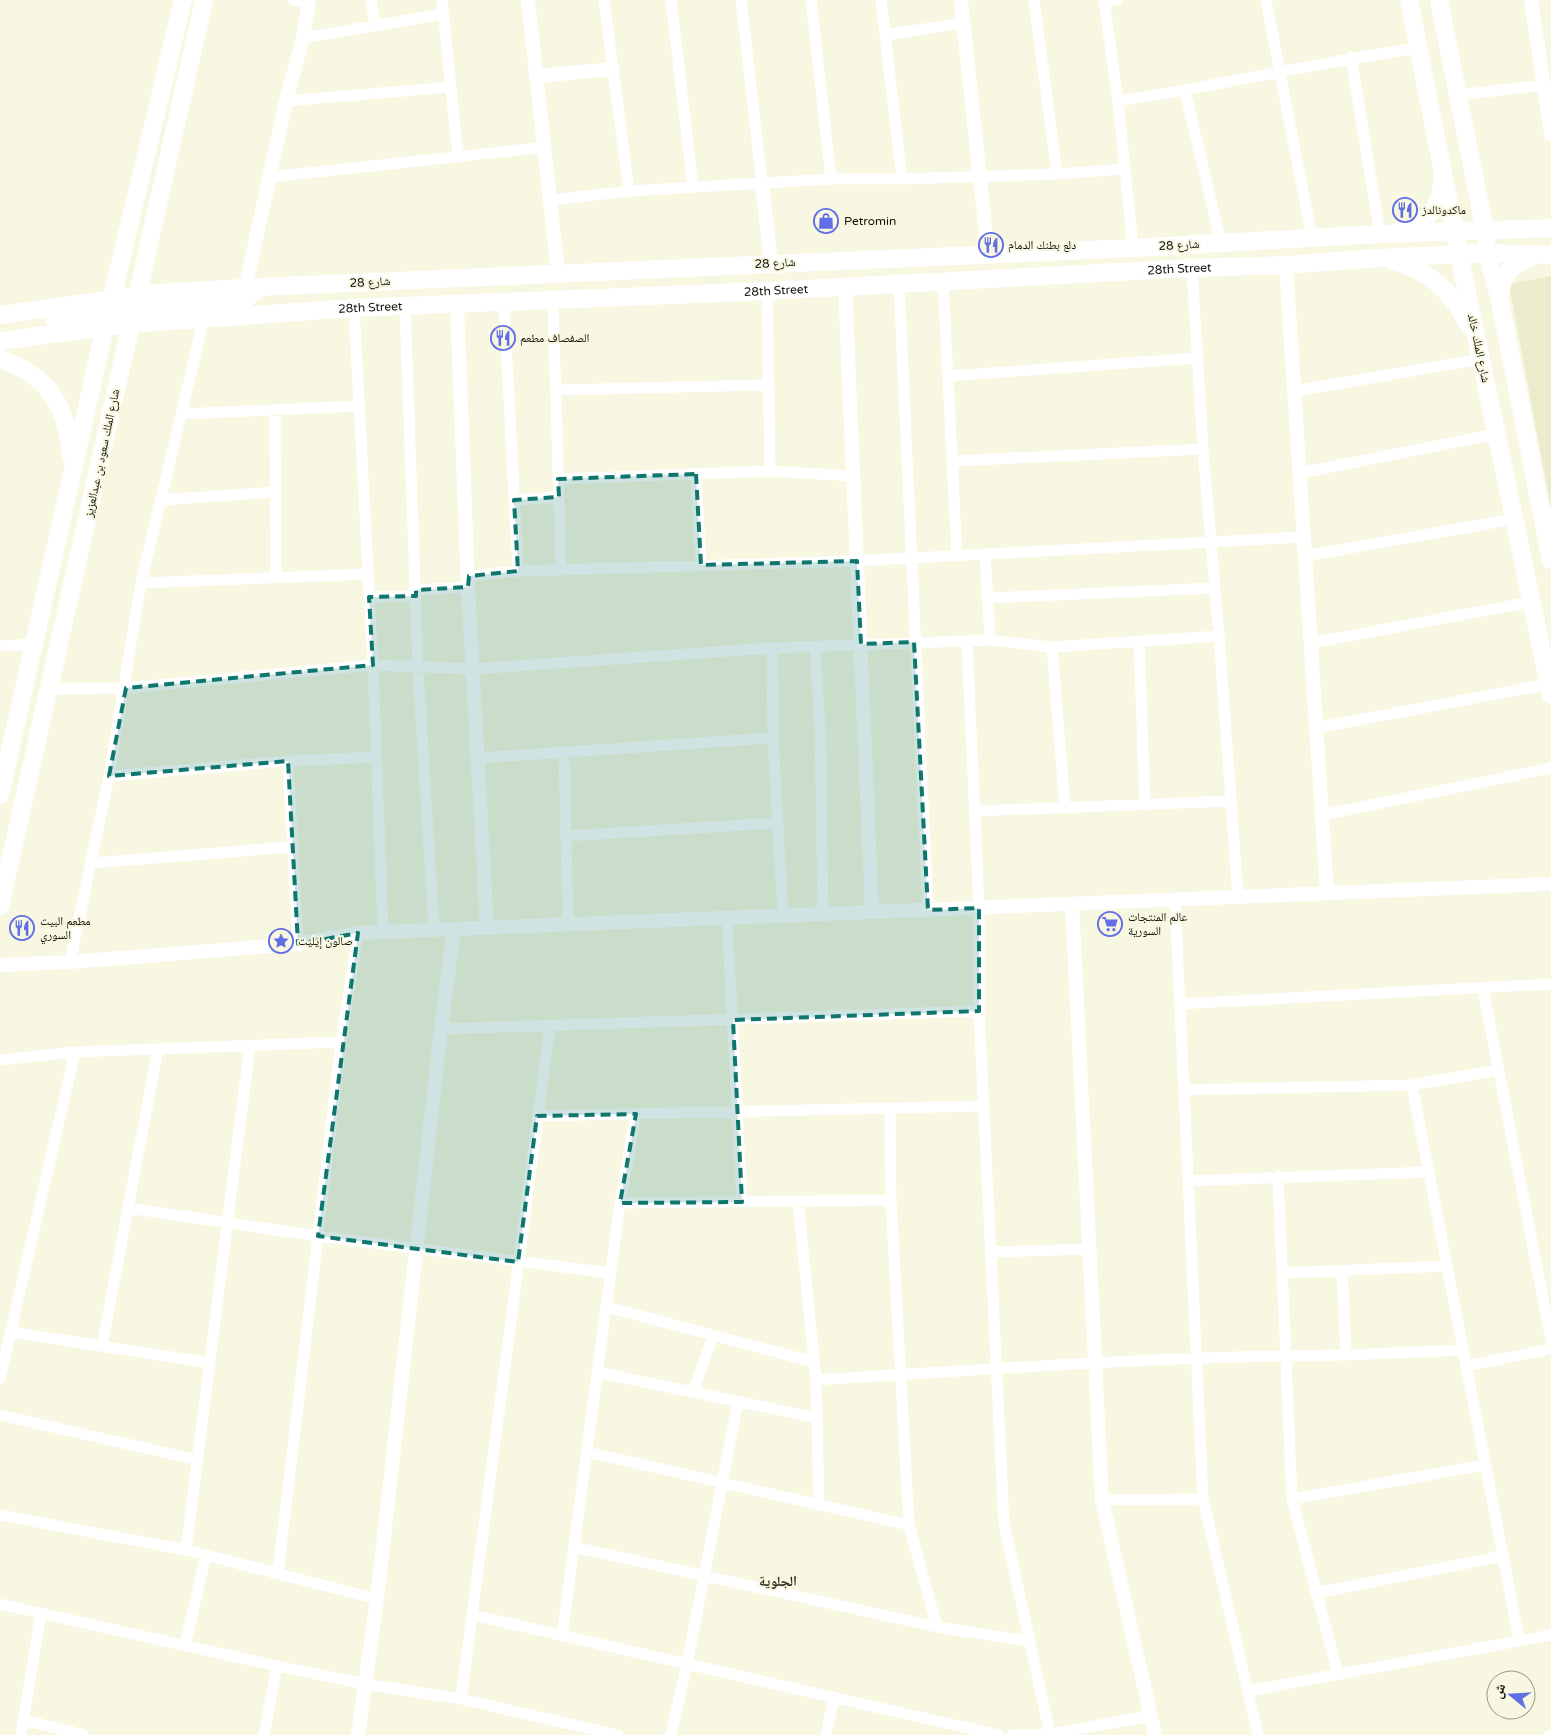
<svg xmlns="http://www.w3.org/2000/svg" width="1551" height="1735" viewBox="0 0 1551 1735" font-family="'Varela Round','Noto Naskh Arabic',sans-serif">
  <rect width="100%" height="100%" fill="#f8f7e1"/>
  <path fill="#ecebce" d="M1551,276v232l-42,-224z"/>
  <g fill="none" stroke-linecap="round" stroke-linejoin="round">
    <path stroke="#fff" stroke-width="11" d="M293,0l15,3
      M371,0l4,26
      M442,0l16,157
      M604,0l25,191
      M671,0l22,187
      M741,0l21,183
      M811,0l20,179
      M881,0l21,179
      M1034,0l23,174
      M1104,0l14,101 15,147
      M1266,0l46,238
      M1104,2l13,-2
      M885,35l78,-12
      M303,38l141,-24
      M1351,57l29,177
      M1185,91l36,152
      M1458,95l86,-10
      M286,101l165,-14
      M1118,101c101,-15 200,-39 301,-53
      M270,177l276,-30
      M552,200l77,-9 202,-12h71l155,-5 67,-5
      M1192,268l11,181 16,187
      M943,281l14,275
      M899,284l29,626
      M553,302l8,268
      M504,303l14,268
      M405,306l13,362 16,262
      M354,308l19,357 10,267
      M948,376l249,-18
      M556,390l213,-5
      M1295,391l186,-32
      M275,410l1,168
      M181,414l178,-8
      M953,461l250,-12
      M770,471l83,5
      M1300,473l196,-39
      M696,474l5,91
      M558,479l212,-8 -3,-180
      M161,500l114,-8
      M514,500l45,-3
      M985,554l5,86
      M1305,556l209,-37
      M469,576l49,-5 339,-10 447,-24
      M141,583l227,-9
      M416,590l52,-3
      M369,597l47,-1
      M987,598l228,-10
      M967,641l23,-1 62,7 167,-11 19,261
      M1139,641l6,164
      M1311,643l220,-41
      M0,646l34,-2
      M815,647l5,81 3,186
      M1052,647l13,161
      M772,648l1,90
      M49,689l77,-1 247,-23 101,4 298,-21 195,-7 12,267v103l25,513 46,210
      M1316,728l233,-44
      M564,752l4,172
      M477,758l296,-20 10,178
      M288,761l10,183
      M109,776l179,-15 89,-4
      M975,811l256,-10
      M1322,815l229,-47
      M567,836l211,-13
      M92,863l200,-16
      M1175,900l28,599 55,236
      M727,918l15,284
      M70,962l39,-186 32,-193 63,-265
      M1483,989l68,351
      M1179,1004l372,-20
      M441,1029l538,-18
      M0,1060l75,-8 266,-10
      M1412,1085l107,554
      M1184,1090l228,-5 87,-15
      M890,1108l1,92 18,325 28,102
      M537,1116l447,-10
      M1278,1176l14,323 46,175
      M1188,1181l241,-9
      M798,1201l18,179 3,125
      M620,1203l271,-3
      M128,1208l190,28 293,37
      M991,1252l99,-3
      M1282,1273l165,-7
      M607,1307l207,55
      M11,1332l199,31
      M102,1346l56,-297
      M1346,1355l117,-5
      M1466,1366l85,-17
      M597,1372l220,46
      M0,1378l75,-326
      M816,1380c176,-11 353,-24 530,-25l-4,-84
      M693,1392l20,-56
      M0,1415l198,45
      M587,1452l322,73
      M1292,1499l193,-34
      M1102,1500l101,-1
      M0,1515l186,35 191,49
      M574,1547l363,80 92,14
      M186,1550l64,-505
      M278,1573l63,-531 17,-109
      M1316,1593l187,-37
      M0,1604l277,62 88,18 96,15 157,36
      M472,1615l527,120
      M562,1636l58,-433 16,-89
      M185,1646l21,-91
      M1248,1691l303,-56
      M461,1699l89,-673
      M24,1720l60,15
      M21,1735l20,-122
      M264,1735l13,-69
      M671,1735l16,-71 51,-262
      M826,1735l8,-38
      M1012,1735l38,-1 100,-18
      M1550,1735h1"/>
    <path stroke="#fff" stroke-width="14" d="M528,0l30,273
      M961,0l27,254
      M1531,0l20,134
      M538,76l75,-7
      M762,183l9,80
      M1286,265l41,628
      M845,287l27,625
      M245,289l41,-188 17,-63 6,-38
      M457,304l11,283 19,340
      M1072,904l30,596 53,235
      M0,965l70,-3 228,-18 60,-11 1193,-49
      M358,1735l19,-136 64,-570 13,-100"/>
    <g stroke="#fff" stroke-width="18">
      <path d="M1409,0l50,254 92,441"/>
      <path d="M1439,0l46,230 2,23 12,44 52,263"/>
      <path d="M1400,230c30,-10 39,-20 43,-52"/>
      <path d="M1393,261c37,9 60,32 76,65"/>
      <path d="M1499,296c6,-27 12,-29 36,-41"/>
      <path d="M0,315l156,-22 104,-6 873,-39 247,-14 171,-6"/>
      <path d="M55,321l78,-12 100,-6 11,-3 12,-10"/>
      <path id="s1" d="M0,341l129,-17 225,-16 413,-17 425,-23 94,-3 92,-7 109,-5 64,2"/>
      <path d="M0,359c48,16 67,47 71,96"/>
      <path d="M0,795l105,-468 78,-327"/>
      <path d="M0,906c69,-302 134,-604 204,-906"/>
    </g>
  </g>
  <path fill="#0f766e" fill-opacity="0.2" stroke="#0f766e" stroke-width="4" stroke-dasharray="10 6" stroke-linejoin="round" d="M696,474l5,91 156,-4 4,83 53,-2 14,268 51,-2v103l-246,9 9,182 -122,1 16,-89 -99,2 -19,146 -200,-26 40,-303 -60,11 -10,-183 -179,15 17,-88 247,-23 -4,-68 47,-1v-6l52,-3 1,-11 49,-5 -4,-71 45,-3 -1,-18z"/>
  <defs>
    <symbol id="restaurant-ring" viewBox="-11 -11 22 22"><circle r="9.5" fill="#f8f7e1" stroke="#616ee6" stroke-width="1.5"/><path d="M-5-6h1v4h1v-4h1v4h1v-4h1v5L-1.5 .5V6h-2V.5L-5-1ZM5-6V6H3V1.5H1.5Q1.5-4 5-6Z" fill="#616ee6"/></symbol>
    <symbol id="shop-ring" viewBox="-11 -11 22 22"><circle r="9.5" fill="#f8f7e1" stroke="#616ee6" stroke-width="1.5"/><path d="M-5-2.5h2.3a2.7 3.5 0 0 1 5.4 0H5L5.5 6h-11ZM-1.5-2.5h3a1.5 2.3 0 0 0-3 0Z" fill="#616ee6"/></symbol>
    <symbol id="supermarket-ring" viewBox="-11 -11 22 22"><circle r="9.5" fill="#f8f7e1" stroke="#616ee6" stroke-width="1.5"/><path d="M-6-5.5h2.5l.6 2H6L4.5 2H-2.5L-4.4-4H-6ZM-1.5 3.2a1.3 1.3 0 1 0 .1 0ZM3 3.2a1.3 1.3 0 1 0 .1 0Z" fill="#616ee6"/></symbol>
    <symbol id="sight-ring" viewBox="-11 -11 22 22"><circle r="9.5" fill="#f8f7e1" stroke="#616ee6" stroke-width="1.5"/><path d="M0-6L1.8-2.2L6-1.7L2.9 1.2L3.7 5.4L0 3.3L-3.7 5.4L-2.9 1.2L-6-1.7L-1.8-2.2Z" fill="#616ee6"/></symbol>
  </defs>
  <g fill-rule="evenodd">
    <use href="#restaurant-ring" x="1391" y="196" width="28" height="28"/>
    <use href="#shop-ring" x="812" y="207" width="28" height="28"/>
    <use href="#restaurant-ring" x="977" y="231" width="28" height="28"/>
    <use href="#restaurant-ring" x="489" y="324" width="28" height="28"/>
    <use href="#supermarket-ring" x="1096" y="910" width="28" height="28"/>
    <use href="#restaurant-ring" x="8" y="914" width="28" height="28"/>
    <use href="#sight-ring" x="267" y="927" width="28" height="28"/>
  </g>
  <g text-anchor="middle" stroke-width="4" stroke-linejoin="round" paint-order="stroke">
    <g font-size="12" fill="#111009" stroke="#f8f7e1" text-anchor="start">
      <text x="1422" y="214">ماكدونالدز</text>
      <text x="844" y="225">Petromin</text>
      <text x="1008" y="249">دلع بطنك الدمام</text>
      <text x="520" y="342">الصفصاف مطعم</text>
      <text x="1128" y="921">عالم المنتجات<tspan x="1128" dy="14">السورية</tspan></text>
      <text x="40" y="925">مطعم البيت<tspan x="40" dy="14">السوري</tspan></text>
      <text x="298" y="945">صالون إيليت</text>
    </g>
    <g font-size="12" fill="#111009" stroke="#f8f7e1">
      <text transform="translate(1179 245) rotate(-3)" y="4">شارع 28</text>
      <text transform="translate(775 263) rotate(-3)" y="4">شارع 28</text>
      <text dy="4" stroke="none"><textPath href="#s1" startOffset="1182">28th Street</textPath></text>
      <text transform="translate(370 282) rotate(-3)" y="4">شارع 28</text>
      <text dy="4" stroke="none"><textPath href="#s1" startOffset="778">28th Street</textPath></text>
      <text dy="4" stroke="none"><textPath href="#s1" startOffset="372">28th Street</textPath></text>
      <text transform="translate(1479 348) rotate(78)" y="4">شارع الملك خالد</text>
      <text transform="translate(102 453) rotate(-78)" y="4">شارع الملك سعود بن عبدالعزيز</text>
    </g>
    <g font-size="14" font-weight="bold" fill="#333221" stroke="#f8f7e1">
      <text x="778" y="1586">الجلوية</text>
    </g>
  </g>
  <g transform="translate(1511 1695) rotate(288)"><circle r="24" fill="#f8f7e1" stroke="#9c9b8b"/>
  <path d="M0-4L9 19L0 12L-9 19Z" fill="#616ee6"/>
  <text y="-8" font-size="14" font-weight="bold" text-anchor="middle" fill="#111009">ش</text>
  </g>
</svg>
